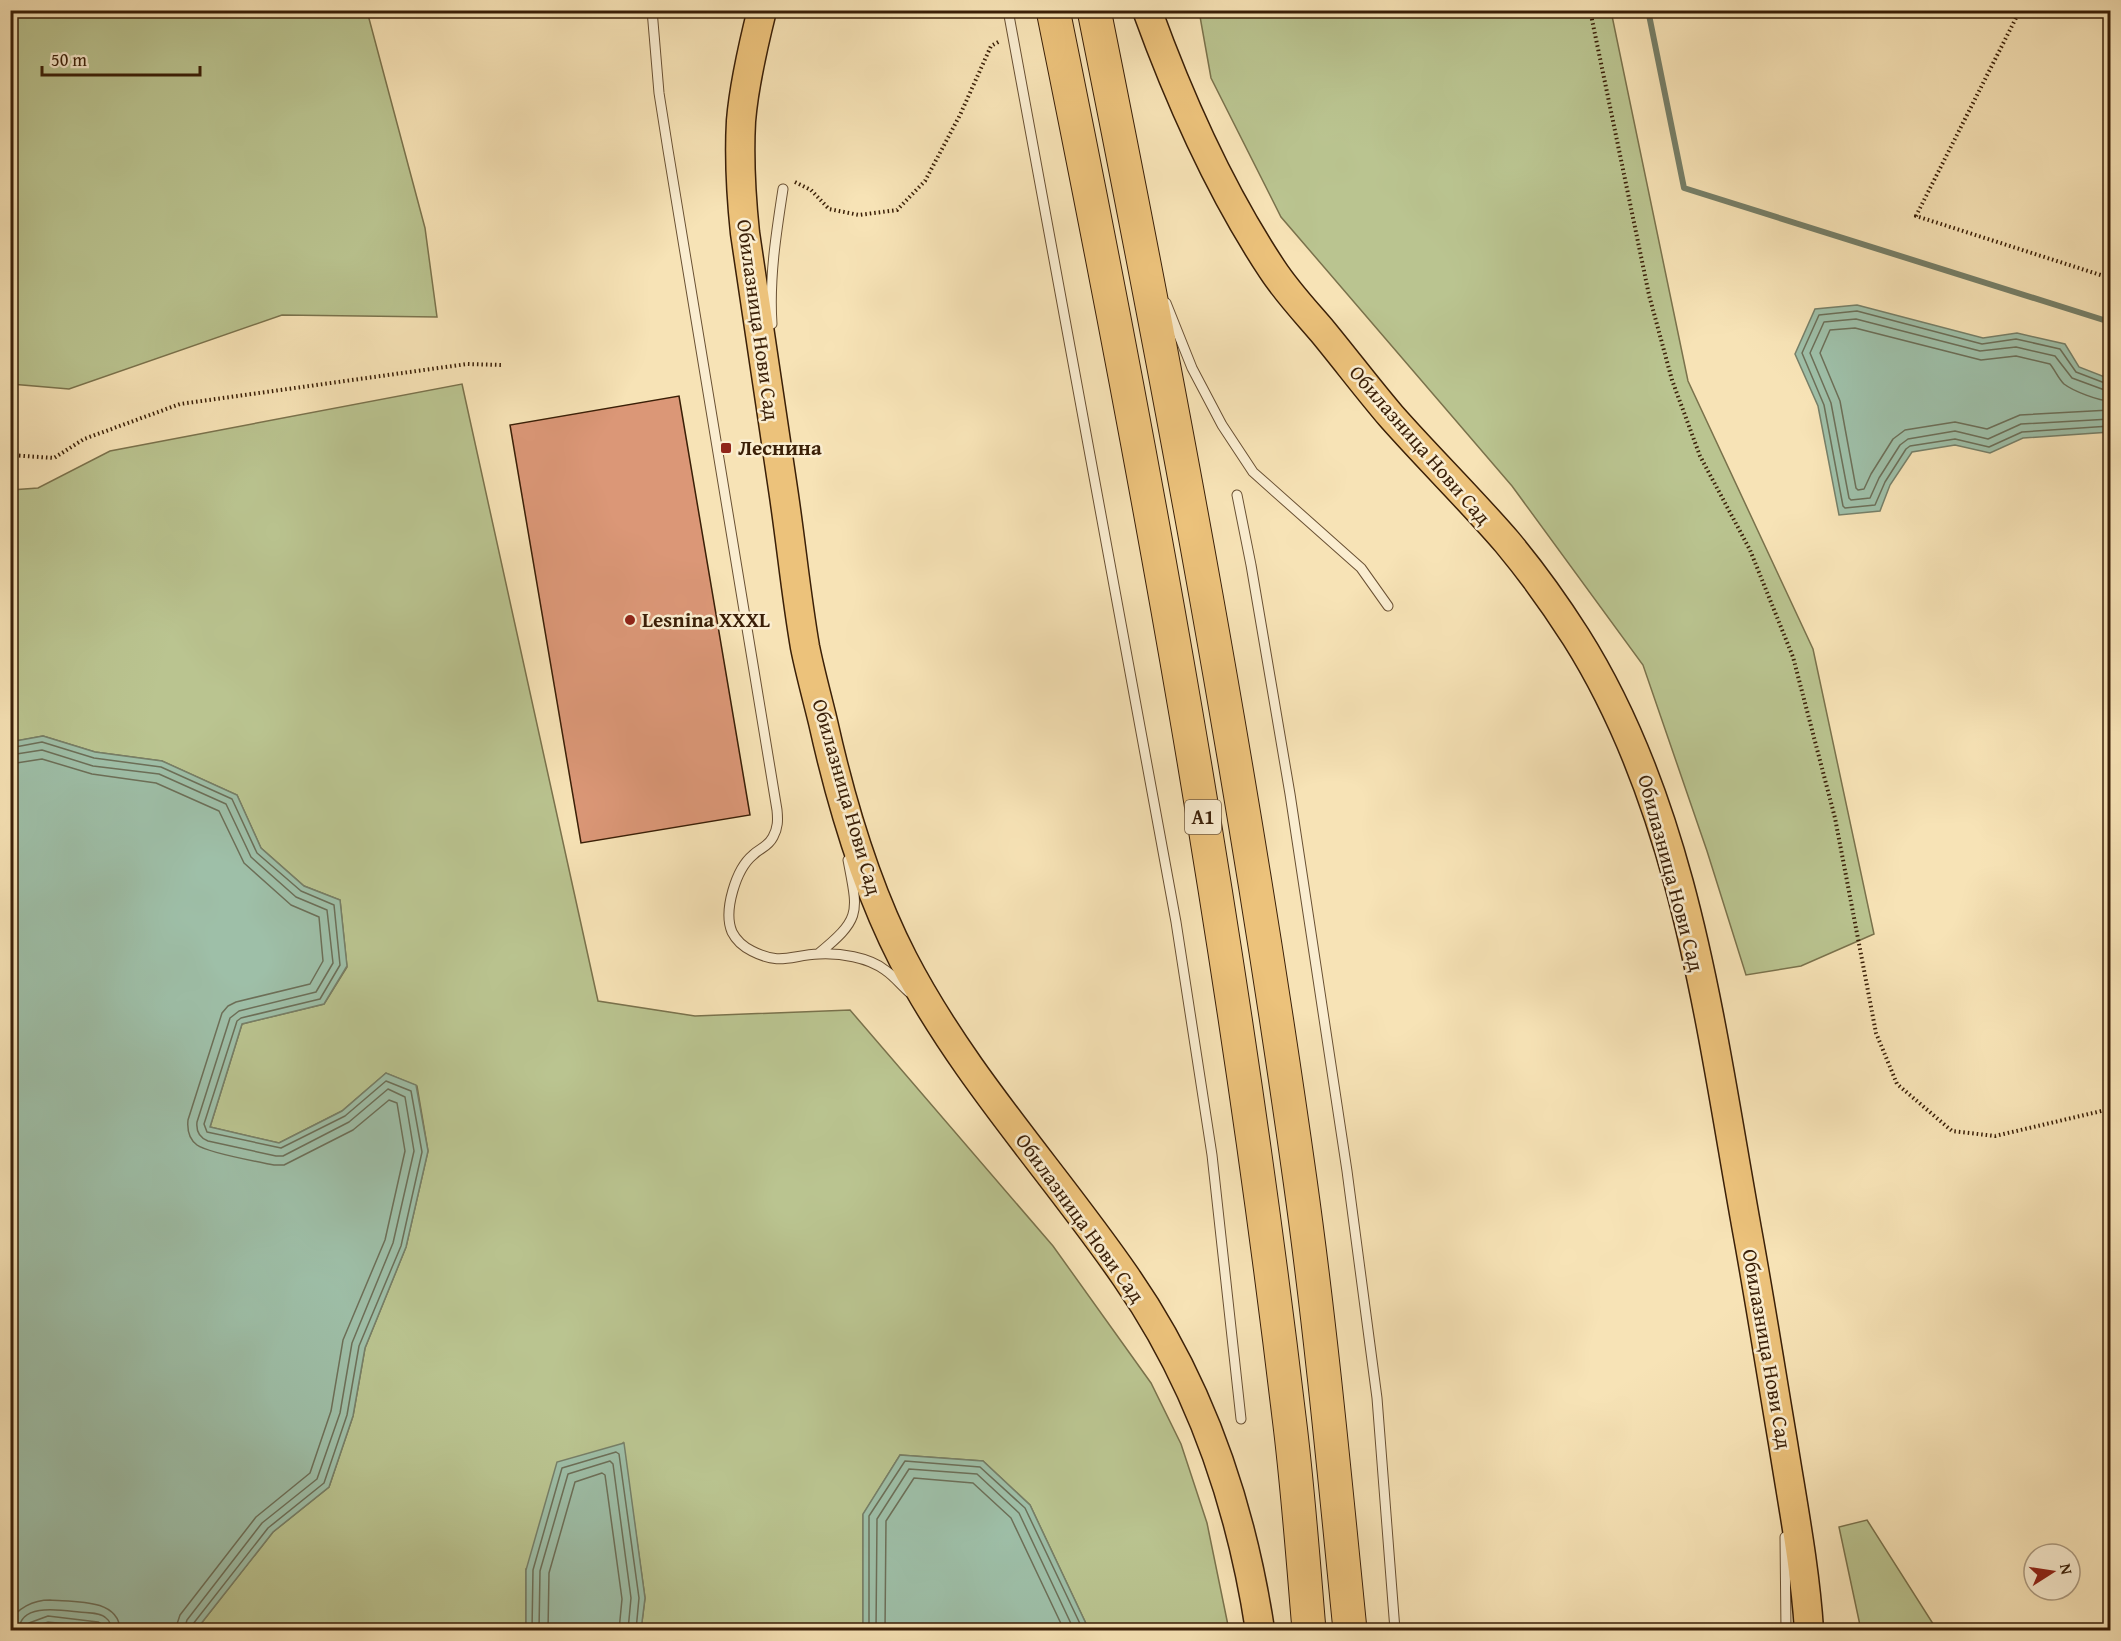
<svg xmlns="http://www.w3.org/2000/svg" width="2121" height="1641" viewBox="0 0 2121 1641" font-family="'Gentium Book Plus',serif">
  <rect width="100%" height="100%" fill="#f7e3b6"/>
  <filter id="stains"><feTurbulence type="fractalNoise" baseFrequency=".00333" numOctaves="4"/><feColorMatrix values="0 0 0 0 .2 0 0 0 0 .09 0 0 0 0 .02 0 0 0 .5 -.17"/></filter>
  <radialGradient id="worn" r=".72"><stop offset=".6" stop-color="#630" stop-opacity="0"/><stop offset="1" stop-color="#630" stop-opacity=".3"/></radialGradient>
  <path fill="#bac490" stroke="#7a724c" stroke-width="1.5" d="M10,11h357l58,217 12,89 -155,-2 -213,74 -58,-5z
    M1199,11h412l77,370 125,268 61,285 -73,32 -55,9 -39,-124 -64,-186 -131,-179 -231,-269 -70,-139z
    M462,384l136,617 97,15 155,-6 203,236 98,137 30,61 26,79 22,107h-140l-59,-125 -47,-44 -83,-6 -37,60v115h-222l4,-32 -22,-155 -97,126v61h-330l77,-98 56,-45 24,-71 12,-68 41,-101 22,-96 -11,-65 -31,-13 -44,38 -63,32 -69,-16 32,-103 82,-20 23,-37 -7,-67 -36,-14 -43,-38 -24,-53 -75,-34 -67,-9 -52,-16 -32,6v-252l27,-2 72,-37z
    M1867,1520l70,110h-76l-22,-103z
    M48,1622l75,8h-97z"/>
  <path fill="#9ebfa8" stroke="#767f68" stroke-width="1.5" d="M1857,305l126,33 34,-5 48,11 14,23 31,12v53l-87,6 -33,15 -35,-8 -43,7 -22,33 -10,26 -41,4 -21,-109 -23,-52 20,-45z
    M43,736l52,16 67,9 75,34 24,53 43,38 36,14 7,66 -23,38 -82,20 -32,103 69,16 63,-32 44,-38 30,12 12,66 -22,96 -41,101 -12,68 -24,71 -56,45 -77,98h-73l-75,-8 -22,8h-15l-1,-888z
    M624,1443l21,155 -4,32h-115v-60l31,-108z
    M900,1455l83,6 47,44 59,125h-226v-116z"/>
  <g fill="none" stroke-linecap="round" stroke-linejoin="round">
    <path stroke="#6c6f58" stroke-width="1.5" d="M2110,385l-34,-13 -16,-23 -44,-10 -34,5 -125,-33 -38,4 -17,38 22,52 19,101 2,2 30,-3 10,-23 21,-33 4,-3 45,-7 34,8 33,-15 88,-6
      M2110,392l-38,-14 -17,-22 -39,-9 -36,4 -124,-32 -32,3 -14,31 21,50 18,95 2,2 19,-2 9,-20 21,-33 8,-6 47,-8 33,8 33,-15 89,-5
      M2110,401c-11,0 -37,-10 -46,-17 -6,-6 -9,-14 -14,-20l-34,-8 -35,4 -126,-32 -25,2 -10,23 20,48 16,87 2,2 6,-1 7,-15 22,-35 12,-9 50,-8 32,7 33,-14 90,-5
      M10,748l32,-6 52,16 67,9 71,32 25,54 44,38 33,14 6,60 -20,34 -79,19 -4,3 -33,103 3,8 74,16 64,-32 41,-35 25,10 11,61 -21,94 -42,100 -12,69 -23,68 -56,45 -75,96 -1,6
      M10,755l32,-5 51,16 66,8 67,30 25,53 45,40 31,13 6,53 -17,29 -77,19 -9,7 -33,104c-1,9 3,16 11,19l68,15h7l66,-34 39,-33 17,8 9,54 -21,92 -41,100 -12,70 -23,66 -55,44 -75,97 -3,10
      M10,764l32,-5 50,15 64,9 63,28 25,52 47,42 28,12 4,44 -13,23 -74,18 -8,4 -6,7 -34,107c-1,10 1,19 9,25 11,8 62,17 77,20h10l69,-35 36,-30 8,3 8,48 -20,89 -42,100 -12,71 -21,62 -54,44 -76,98 -5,15
      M10,1623c6,-15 24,-23 40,-23 23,2 69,-2 70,30
      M19,1630c1,-27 41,-20 60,-18 8,1 21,0 27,6 4,3 5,7 5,12
      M26,1630l3,-7 19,-7 50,6 5,3 1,5
      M532,1630l1,-60 29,-102 54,-16 3,2 20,144 -3,32
      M539,1630l1,-59 28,-97 42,-13 3,3 18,134 -3,32
      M548,1630l1,-57 26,-91 27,-9 3,2 17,124 -3,31
      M869,1630v-114l36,-55 75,6 45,41 58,122
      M876,1630l1,-111 32,-50 68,5 42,39 55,117
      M885,1630l1,-109 28,-43 59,5 38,35 53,112"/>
    <path stroke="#767f68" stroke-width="6" d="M1648,10l36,178 426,134"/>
  </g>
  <path fill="#db9777" stroke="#3a1f07" stroke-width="1.5" d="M679,396l71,419 -169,28 -71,-418z"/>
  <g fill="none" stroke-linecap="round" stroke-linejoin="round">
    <defs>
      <path id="lane" d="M652,10l7,83 9,57 109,660c1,10 1,18 -4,27 -5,10 -13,11 -20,18 -17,14 -30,56 -21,77 4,8 12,15 20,19 29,15 39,4 67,3 21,-1 49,3 66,16 9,6 16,15 24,22
        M1008,10l168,912 36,233 29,264
        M1166,303l26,65 30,57 31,47 108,96 27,38
        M772,324c-3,-45 4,-90 11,-135
        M1237,495l14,70 39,229 57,377 30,227 18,232
        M818,954c44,-36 40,-41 30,-94
        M1785,1537l1,93"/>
      <path id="primary" d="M762,10c-9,36 -18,74 -21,111 -2,37 0,74 4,112 12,85 26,170 38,256 8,53 13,106 22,158 5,25 12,50 18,75 18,81 42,163 80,237 60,116 150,212 223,318 73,105 115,228 134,353
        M1147,10c33,91 72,179 125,259 15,23 34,43 51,63 23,28 45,57 68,84 38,43 79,83 116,126 25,30 48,62 69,95 110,174 135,394 171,593 13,71 24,142 36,213 10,63 22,125 26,187"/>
      <path id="highway" d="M1053,10c95,467 180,935 236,1407 9,71 14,142 20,213
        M1094,10c78,388 151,778 206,1170 21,150 35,300 50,450"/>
    </defs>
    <use href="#lane" stroke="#695033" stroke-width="11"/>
    <use href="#primary" stroke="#3a1f07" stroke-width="31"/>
    <use href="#highway" stroke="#3a1f07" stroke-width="35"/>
    <path stroke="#3a1f07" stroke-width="4" stroke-dasharray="1.5 3" stroke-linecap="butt" d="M1590,10l59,285 23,85 28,76 50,94 43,107 42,161 41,215 21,51 55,47 43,5 115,-27
      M2020,10l-104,206 194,62
      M795,182l16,8 18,19 30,6 38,-5 28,-29 35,-66 31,-69 9,-5
      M10,455l44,3 30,-19 96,-35 287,-40 34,1"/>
    <use href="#lane" stroke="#faedd0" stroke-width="9"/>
    <use href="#primary" stroke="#ecc27b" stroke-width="28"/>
    <use href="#highway" stroke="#ecc27b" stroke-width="33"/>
  </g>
  <g fill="#8f2418" stroke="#faedd0" stroke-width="2">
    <rect x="720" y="442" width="12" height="12" rx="3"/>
    <circle cx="630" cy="620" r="6"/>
  </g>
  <g text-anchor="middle" stroke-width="5" stroke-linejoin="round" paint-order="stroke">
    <rect fill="#faedd0" stroke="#745d43" stroke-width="1.5" x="1185" y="800" width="36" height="34" rx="4.5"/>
    <g font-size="20" font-weight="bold" fill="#3a1f07">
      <text x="1203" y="824">A1</text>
    </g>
    <g font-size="21" fill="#3a1f07" stroke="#faedd0">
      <text transform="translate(758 320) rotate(82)" y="7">Обилазница Нови Сад</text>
      <text transform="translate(1420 445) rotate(49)" y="7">Обилазница Нови Сад</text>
      <text transform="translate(847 797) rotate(74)" y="7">Обилазница Нови Сад</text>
      <text transform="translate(1671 873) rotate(75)" y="7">Обилазница Нови Сад</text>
      <text transform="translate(1080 1218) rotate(54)" y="7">Обилазница Нови Сад</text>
      <text transform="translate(1767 1349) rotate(80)" y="7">Обилазница Нови Сад</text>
    </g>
    <g font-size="21" font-weight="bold" fill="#3a1f07" stroke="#faedd0" text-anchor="start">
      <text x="738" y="455">Леснина</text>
      <text x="642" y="627">Lesnina XXXL</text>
    </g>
  </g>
  <rect width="2121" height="1641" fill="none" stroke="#f7e3b6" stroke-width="36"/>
  <rect x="12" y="12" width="2097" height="1617" fill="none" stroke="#3a1f07" stroke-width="3"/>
  <rect x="18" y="18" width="2085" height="1605" fill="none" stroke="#3a1f07" stroke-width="1.5"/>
  <g transform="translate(2052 1572) rotate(78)"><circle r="28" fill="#faedd0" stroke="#ad9b80" stroke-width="1.5"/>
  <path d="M0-4.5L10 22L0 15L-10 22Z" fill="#8f2418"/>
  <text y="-9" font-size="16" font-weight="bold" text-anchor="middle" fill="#3a1f07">N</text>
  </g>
  <path d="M42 66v9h158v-9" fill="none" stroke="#3a1f07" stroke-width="3"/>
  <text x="51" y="66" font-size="18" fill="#3a1f07" stroke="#faedd0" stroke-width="4.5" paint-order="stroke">50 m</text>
  <rect width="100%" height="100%" filter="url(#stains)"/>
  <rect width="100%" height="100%" fill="url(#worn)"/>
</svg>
